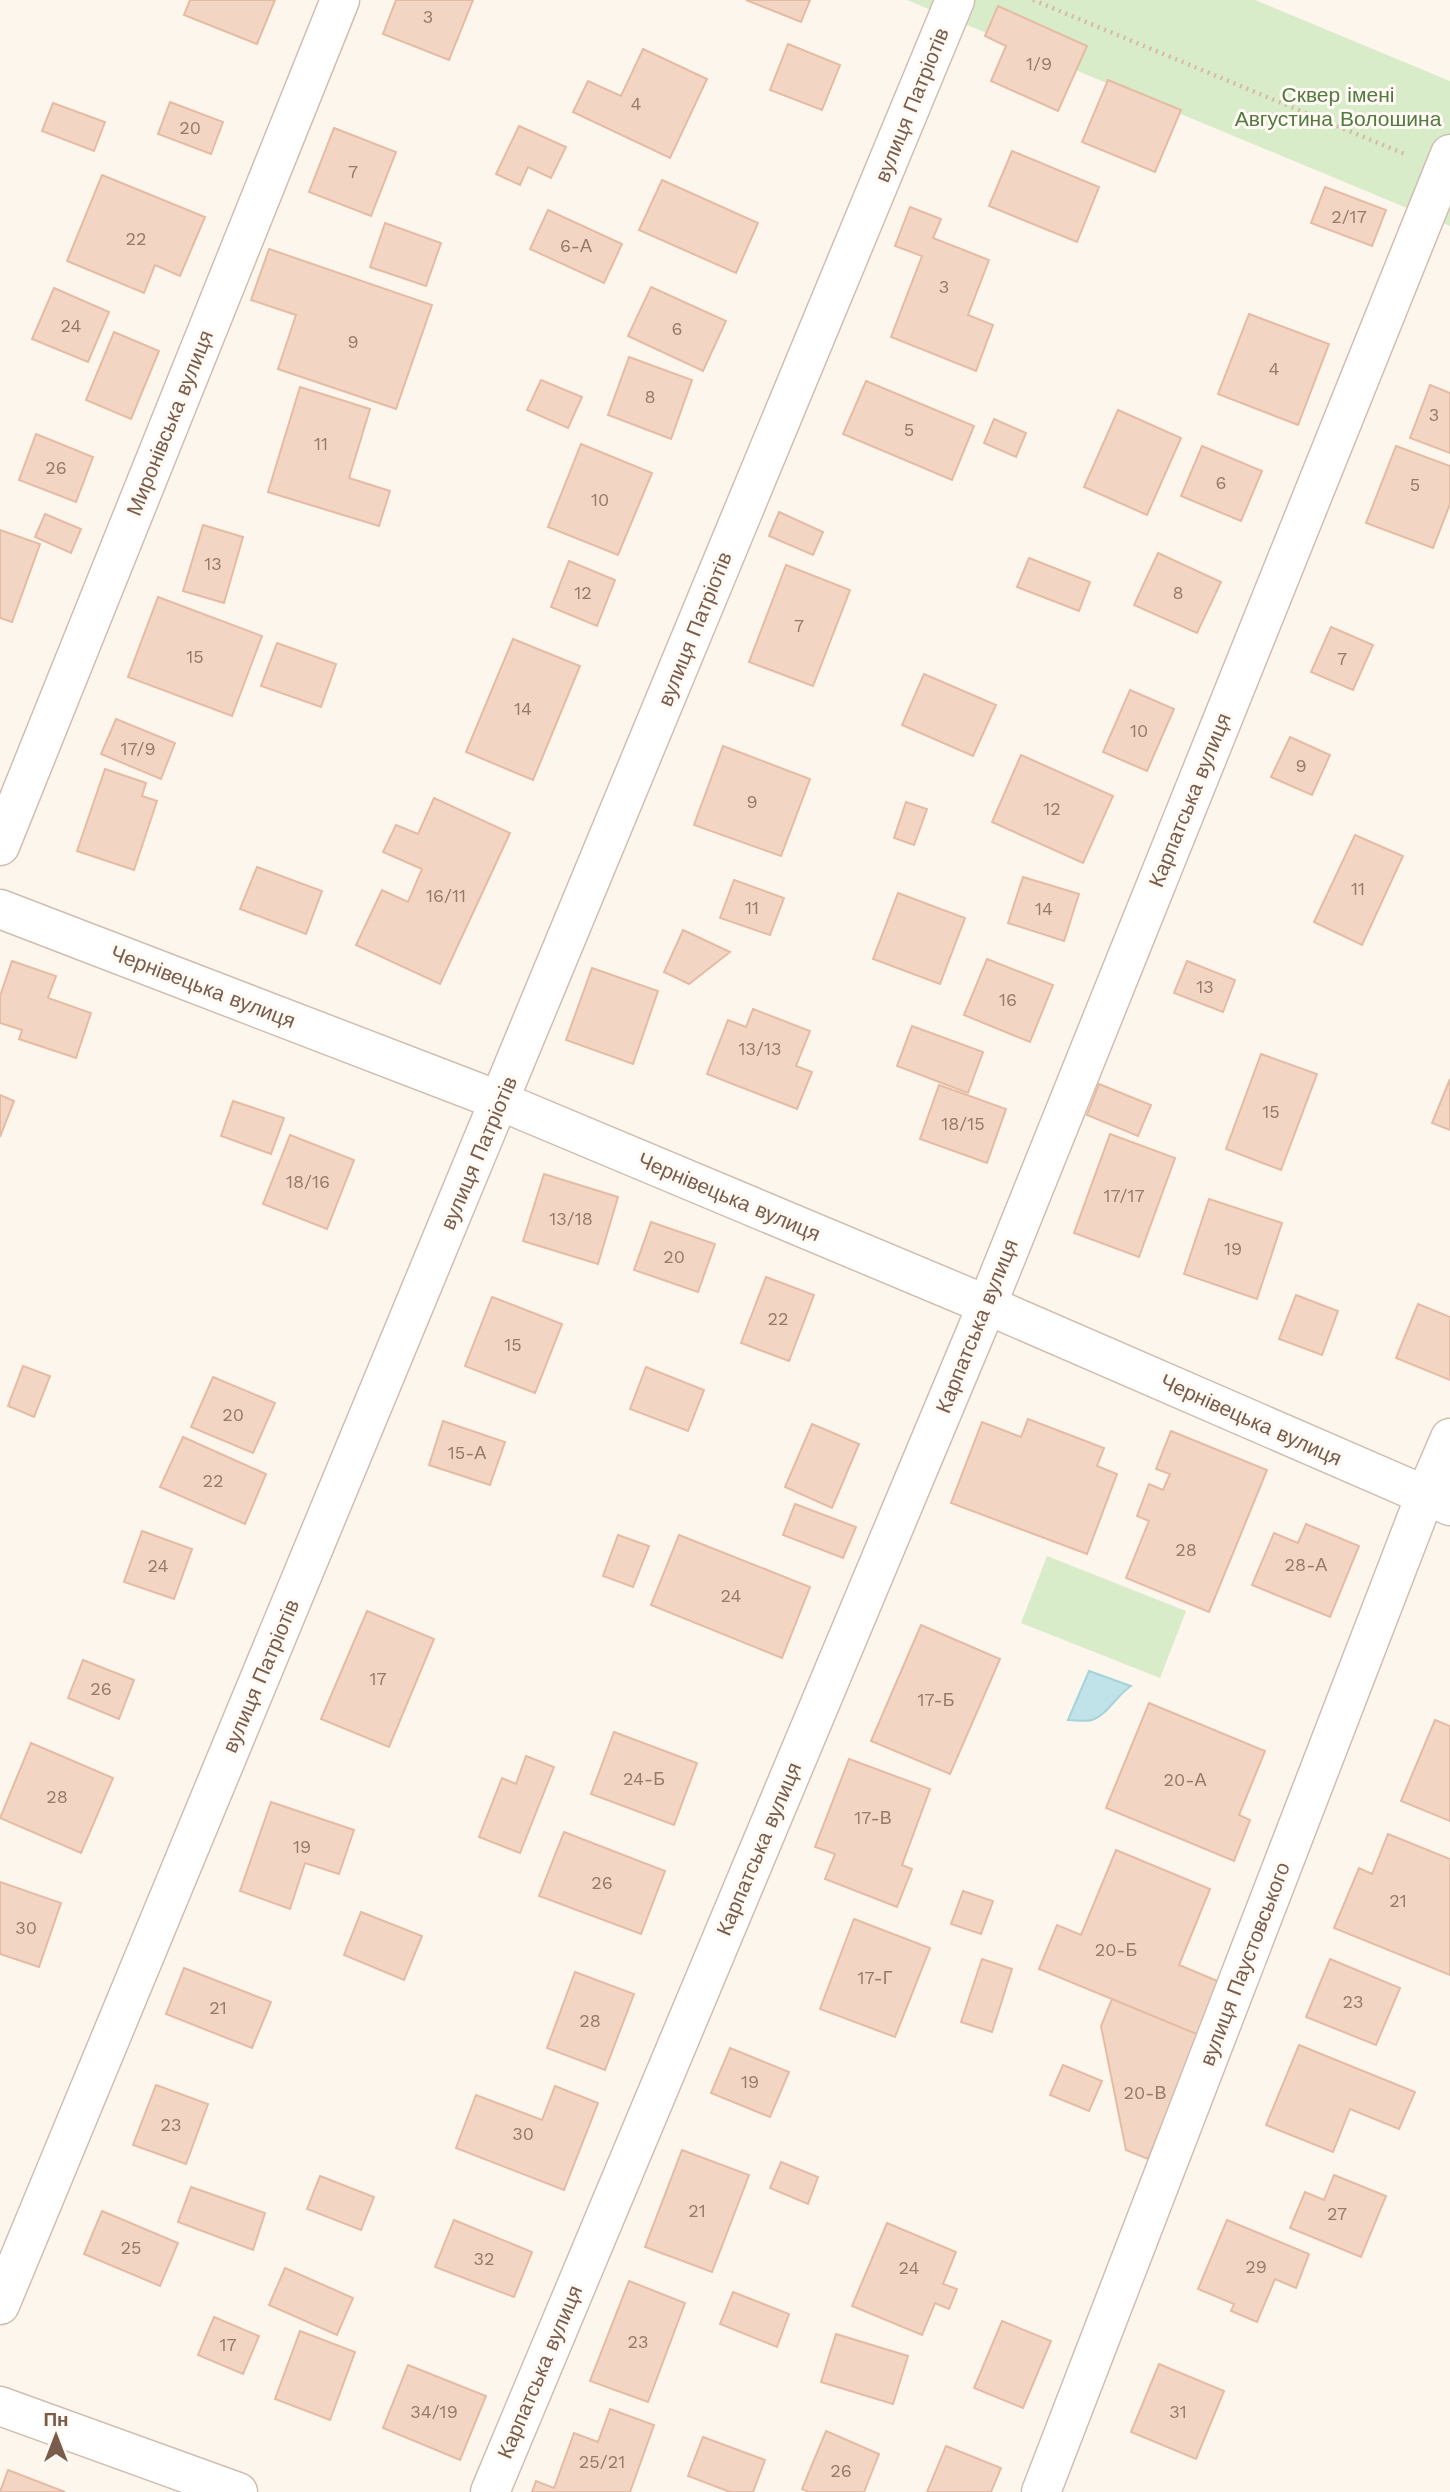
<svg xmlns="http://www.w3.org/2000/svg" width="1450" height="2492" viewBox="0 0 1450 2492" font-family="'Work Sans',sans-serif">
  <rect width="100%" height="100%" fill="#fdf6ec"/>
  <path fill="#d8ecc9" d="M907,0h348l195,81v145z
    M1047,1556l139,55 -26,67 -139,-55z"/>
  <path fill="#bfe3e8" stroke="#a5d3da" stroke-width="2" d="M1089,1671l42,15c-14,9 -25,30 -39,34 -7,2 -17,0 -24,0z"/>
  <path fill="#f3d5c3" stroke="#e6bba3" stroke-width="2" d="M190,0h85l-18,44 -73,-29z
    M396,0h77l-24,60 -66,-26z
    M746,0h64l-9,22z
    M998,6l89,40 -29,65 -67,-30 15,-35 -21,-10z
    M788,44l52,21 -18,45 -52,-20z
    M643,49l64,30 -37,79 -97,-46 15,-31 33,15z
    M1108,80l73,30 -26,62 -73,-30z
    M170,102l53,20 -12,32 -53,-20z
    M53,103l52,19 -11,29 -52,-20z
    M519,126l47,21 -15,31 -23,-11 -8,18 -24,-11z
    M334,128l62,24 -25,64 -62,-24z
    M1012,151l87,36 -22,55 -88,-36z
    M102,175l103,42 -25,59 -25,-11 -11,28 -77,-32z
    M662,180l96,43 -22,50 -97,-43z
    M1325,187l61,23 -14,36 -61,-23z
    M910,207l31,12 -8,19 56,22 -21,55 25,10 -17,46 -85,-34 31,-81 -27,-10z
    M548,210l74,34 -18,39 -74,-34z
    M385,223l56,20 -15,43 -56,-19z
    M269,249l163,56 -36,104 -118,-40 18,-54 -45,-15z
    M651,287l75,34 -23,50 -75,-35z
    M54,288l55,24 -21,50 -56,-23z
    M1249,314l80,30 -31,81 -80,-31z
    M114,332l45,19 -28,68 -45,-19z
    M629,357l63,23 -21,59 -63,-24z
    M541,380l41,17 -14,31 -41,-18z
    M866,381l108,45 -22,54 -109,-46z
    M1430,385l20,8v60l-40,-15z
    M300,387l70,22 -21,69 41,13 -11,35 -111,-34z
    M1118,410l63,28 -34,77 -63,-28z
    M994,419l32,14 -10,24 -32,-14z
    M36,434l57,23 -17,45 -57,-22z
    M581,444l71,29 -34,82 -70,-28z
    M1202,446l60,25 -21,50 -60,-25z
    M1396,446l54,20v38l-17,44 -67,-25z
    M779,512l44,20 -10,23 -44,-19z
    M45,514l36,15 -10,24 -36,-16z
    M203,525l40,12 -19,66 -41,-12z
    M0,530l40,14 -28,78 -12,-4z
    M1158,553l63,29 -24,51 -63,-28z
    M1029,558l61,24 -11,29 -62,-24z
    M569,561l46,19 -18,46 -46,-19z
    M786,565l64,25 -37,96 -64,-24z
    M158,597l104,39 -30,80 -104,-39z
    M1331,627l42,18 -20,45 -42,-18z
    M513,639l67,27 -47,114 -67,-28z
    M277,643l59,21 -15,43 -60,-21z
    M924,674l72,31 -23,51 -71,-31z
    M1130,690l44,19 -27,62 -44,-19z
    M116,719l59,24 -14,36 -60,-25z
    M1290,737l40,18 -18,40 -41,-18z
    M723,746l87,33 -29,77 -87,-31z
    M1021,755l92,41 -30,67 -91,-41z
    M105,769l41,14 -4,13 15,5 -23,69 -57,-19z
    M434,798l76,35 -70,151 -84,-39 26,-55 26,12 14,-33 -39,-17 13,-27 22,9z
    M906,802l21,7 -13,36 -20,-7z
    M1355,835l48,21 -41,89 -48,-23z
    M257,867l65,24 -16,43 -66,-25z
    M1023,877l56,17 -15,47 -56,-18z
    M734,880l50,18 -14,37 -50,-17z
    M898,893l67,25 -25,66 -67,-25z
    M683,930l47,22 -41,32 -25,-12z
    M987,959l66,26 -23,57 -66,-27z
    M12,961l44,15 -8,22 43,15 -15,45 -57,-19 3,-9 -22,-7v-27z
    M1187,961l48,19 -12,32 -49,-19z
    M592,968l66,23 -25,73 -67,-24z
    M753,1009l57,22 -14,35 16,6 -15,37 -90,-35 21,-54 18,7z
    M912,1026l71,26 -15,41 -71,-27z
    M1261,1054l56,20 -36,96 -55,-21z
    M1450,1079v51l-18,-7z
    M1099,1084l52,21 -13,31 -51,-21z
    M939,1085l67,24 -19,54 -67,-24z
    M0,1095l14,6 -14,36z
    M233,1101l51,17 -13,36 -50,-18z
    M1110,1134l65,24 -36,99 -65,-24z
    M290,1135l64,25 -27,69 -64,-25z
    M544,1174l74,23 -20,67 -75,-23z
    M1209,1199l73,24 -25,76 -73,-25z
    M651,1222l64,22 -17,48 -64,-22z
    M766,1277l48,18 -25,66 -48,-18z
    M1296,1295l42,16 -16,44 -43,-16z
    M492,1297l70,27 -27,69 -70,-27z
    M1418,1304l32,13v63l-54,-22z
    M23,1366l27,10 -16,41 -26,-11z
    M646,1367l58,23 -16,41 -58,-22z
    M213,1377l62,26 -22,50 -62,-26z
    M1028,1419l76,29 -7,18 20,8 -30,80 -136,-51 31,-81 39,15z
    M443,1421l62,21 -15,43 -61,-20z
    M812,1424l47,20 -27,64 -47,-21z
    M1171,1431l96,39 -58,142 -83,-34 23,-57 -12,-5 12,-32 14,6 7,-16 -14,-5z
    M183,1437l83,37 -21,50 -85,-37z
    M795,1504l61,23 -13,31 -60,-23z
    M1306,1524l53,22 -29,71 -78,-32 22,-52 24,10z
    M142,1531l50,18 -18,50 -50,-17z
    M618,1535l31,11 -16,41 -30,-11z
    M679,1535l131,52 -28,71 -131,-53z
    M367,1611l67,28 -45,108 -68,-28z
    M921,1625l79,34 -50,115 -79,-33z
    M83,1660l51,20 -15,39 -51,-21z
    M1149,1703l116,48 -26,64 11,5 -16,41 -128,-53z
    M1435,1720l15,6v95l-49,-20z
    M614,1732l83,31 -23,62 -83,-31z
    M31,1743l82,35 -32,75 -81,-35z
    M526,1756l28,11 -34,86 -41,-16 23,-59 14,6z
    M849,1759l81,30 -28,76 10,4 -15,38 -72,-28 10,-25 -20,-7z
    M271,1802l83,28 -15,44 -34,-11 -15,46 -50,-18z
    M564,1832l101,39 -24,63 -102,-38z
    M1388,1834l62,25v116l-116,-47 25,-60 13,6z
    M1116,1850l94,39 -31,76 48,20 -28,50 -160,-66 18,-44 24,10z
    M0,1882l61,21 -22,64 -39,-13z
    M963,1891l30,10 -12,33 -30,-10z
    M361,1912l61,24 -18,44 -60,-25z
    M854,1919l76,29 -35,89 -75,-28z
    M982,1959l30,10 -20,63 -31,-10z
    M1330,1959l70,29 -24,57 -70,-28z
    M184,1968l87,34 -19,46 -86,-34z
    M575,1972l59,22 -29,76 -58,-22z
    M1112,1999l87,36 -51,124 -22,-9 -25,-124z
    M1299,2045l116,47 -16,37 -49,-20 -17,43 -67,-27z
    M730,2048l59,24 -19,45 -59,-24z
    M1063,2065l39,16 -13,30 -39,-16z
    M156,2085l52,19 -22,60 -53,-19z
    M555,2086l43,17 -34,87 -108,-42 20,-53 66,25z
    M682,2150l67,25 -37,97 -67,-25z
    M781,2162l37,15 -10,27 -38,-16z
    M1334,2175l52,21 -25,61 -71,-29 15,-36 19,8z
    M320,2176l54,21 -13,33 -54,-21z
    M191,2187l74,26 -12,37 -75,-28z
    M102,2211l76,32 -18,43 -76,-32z
    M454,2220l78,32 -18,45 -79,-30z
    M1227,2220l82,34 -13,34 -21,-9 -18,43 -26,-11 3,-7 -36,-15z
    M887,2223l69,29 -13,32 14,5 -8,20 -14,-6 -13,32 -70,-29z
    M285,2268l68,30 -16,37 -68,-30z
    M629,2281l56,22 -37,99 -58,-21z
    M733,2292l56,22 -12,33 -57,-23z
    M214,2317l45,19 -16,38 -45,-19z
    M1002,2321l49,20 -28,67 -49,-20z
    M300,2331l55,21 -25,68 -55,-21z
    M836,2334l72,22 -15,48 -72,-22z
    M1159,2364l65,27 -28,68 -65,-27z
    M408,2365l78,31 -26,64 -77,-32z
    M610,2409l44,16 -24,67h-98l4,-11 18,7 20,-55 24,9z
    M826,2431l53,23 -15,38h-55l-7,-3z
    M703,2437l62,23 -12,32h-23l-42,-16z
    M946,2446l55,22 -10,24h-64z
    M8,2470l57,22h-65z"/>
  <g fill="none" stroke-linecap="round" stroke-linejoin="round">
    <defs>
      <path id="minor" d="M0,846l340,-846
        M0,909l500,192 487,204 463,201
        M0,2305l955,-2305
        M0,2406l238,86
        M490,2492l497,-1187 463,-1151
        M1041,2492l384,-996 25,-58"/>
    </defs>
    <use href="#minor" stroke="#d1beb0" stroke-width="41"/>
    <path stroke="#d9b8a5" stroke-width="4.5" stroke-dasharray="2 5" stroke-linecap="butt" d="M1033,0l374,155"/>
    <use href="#minor" stroke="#fff" stroke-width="38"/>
  </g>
  <g text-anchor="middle" stroke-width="6" stroke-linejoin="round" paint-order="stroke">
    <g font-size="18" fill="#987a6a">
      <text x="428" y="23">3</text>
      <text x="1039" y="70">1/9</text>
      <text x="636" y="110">4</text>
      <text x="190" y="134">20</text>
      <text x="353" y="178">7</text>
      <text x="1349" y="223">2/17</text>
      <text x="136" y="245">22</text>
      <text x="576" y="252">6-А</text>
      <text x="944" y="293">3</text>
      <text x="71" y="332">24</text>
      <text x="677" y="335">6</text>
      <text x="353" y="348">9</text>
      <text x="1274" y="375">4</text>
      <text x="650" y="403">8</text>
      <text x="1434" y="421">3</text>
      <text x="909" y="436">5</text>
      <text x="321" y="450">11</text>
      <text x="56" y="474">26</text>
      <text x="1221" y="489">6</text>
      <text x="1415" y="491">5</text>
      <text x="600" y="506">10</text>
      <text x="213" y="570">13</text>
      <text x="583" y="599">12</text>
      <text x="1178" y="599">8</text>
      <text x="799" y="632">7</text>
      <text x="195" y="663">15</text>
      <text x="1342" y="665">7</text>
      <text x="523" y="715">14</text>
      <text x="1139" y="737">10</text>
      <text x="138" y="755">17/9</text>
      <text x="1301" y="772">9</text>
      <text x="752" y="808">9</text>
      <text x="1052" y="815">12</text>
      <text x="1358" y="895">11</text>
      <text x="446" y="902">16/11</text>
      <text x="752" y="914">11</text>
      <text x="1044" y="915">14</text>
      <text x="1205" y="993">13</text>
      <text x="1008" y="1006">16</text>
      <text x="760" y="1055">13/13</text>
      <text x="1271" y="1118">15</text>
      <text x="963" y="1130">18/15</text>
      <text x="308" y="1188">18/16</text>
      <text x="1124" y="1202">17/17</text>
      <text x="571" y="1225">13/18</text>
      <text x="1233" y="1255">19</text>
      <text x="674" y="1263">20</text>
      <text x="778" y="1325">22</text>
      <text x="513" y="1351">15</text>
      <text x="233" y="1421">20</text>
      <text x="467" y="1459">15-А</text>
      <text x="213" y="1487">22</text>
      <text x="1186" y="1556">28</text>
      <text x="1306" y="1571">28-А</text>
      <text x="158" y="1572">24</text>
      <text x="731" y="1602">24</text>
      <text x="378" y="1685">17</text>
      <text x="101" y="1695">26</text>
      <text x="936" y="1706">17-Б</text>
      <text x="644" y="1785">24-Б</text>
      <text x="1185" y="1786">20-А</text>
      <text x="57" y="1803">28</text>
      <text x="873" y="1824">17-В</text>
      <text x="302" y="1853">19</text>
      <text x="602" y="1889">26</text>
      <text x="1398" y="1907">21</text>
      <text x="26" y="1934">30</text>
      <text x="1116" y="1956">20-Б</text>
      <text x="875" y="1984">17-Г</text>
      <text x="1353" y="2008">23</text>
      <text x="218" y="2014">21</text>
      <text x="590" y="2027">28</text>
      <text x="750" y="2088">19</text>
      <text x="1145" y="2099">20-В</text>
      <text x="171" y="2131">23</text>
      <text x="523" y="2140">30</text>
      <text x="697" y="2217">21</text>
      <text x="1337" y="2220">27</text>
      <text x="131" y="2254">25</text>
      <text x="484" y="2265">32</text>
      <text x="1256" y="2273">29</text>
      <text x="909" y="2274">24</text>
      <text x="638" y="2348">23</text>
      <text x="228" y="2351">17</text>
      <text x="434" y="2418">34/19</text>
      <text x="1178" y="2418">31</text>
      <text x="602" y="2468">25/21</text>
      <text x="841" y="2477">26</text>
    </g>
    <g font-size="21" fill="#537a41" stroke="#fffaf3">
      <text x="1338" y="102">Сквер імені<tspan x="1338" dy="24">Августина Волошина</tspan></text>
    </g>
    <g font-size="21" fill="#7a5c4d" stroke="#fffaf3">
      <text transform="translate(912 105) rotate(-68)" y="7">вулиця Патріотів</text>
      <text transform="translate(170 423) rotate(-68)" y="7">Миронівська вулиця</text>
      <text transform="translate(695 629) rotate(-68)" y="7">вулиця Патріотів</text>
      <text transform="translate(1190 800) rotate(-68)" y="7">Карпатська вулиця</text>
      <text transform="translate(203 987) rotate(21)" y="7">Чернівецька вулиця</text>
      <text transform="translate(479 1153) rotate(-67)" y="7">вулиця Патріотів</text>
      <text transform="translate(729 1197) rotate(23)" y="7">Чернівецька вулиця</text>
      <text transform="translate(977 1326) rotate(-68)" y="7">Карпатська вулиця</text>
      <text transform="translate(1251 1420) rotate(24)" y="7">Чернівецька вулиця</text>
      <text transform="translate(261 1676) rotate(-67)" y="7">вулиця Патріотів</text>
      <text transform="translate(759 1849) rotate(-67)" y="7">Карпатська вулиця</text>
      <text transform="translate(1245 1964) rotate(-69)" y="7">вулиця Паустовського</text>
      <text transform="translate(540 2372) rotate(-67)" y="7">Карпатська вулиця</text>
    </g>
  </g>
  <g transform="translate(56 2436)" stroke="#fffaf3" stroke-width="5" paint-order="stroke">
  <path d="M0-5L12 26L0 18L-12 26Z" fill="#7a5c4d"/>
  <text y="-10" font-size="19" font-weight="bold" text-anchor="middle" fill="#7a5c4d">Пн</text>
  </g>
</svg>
